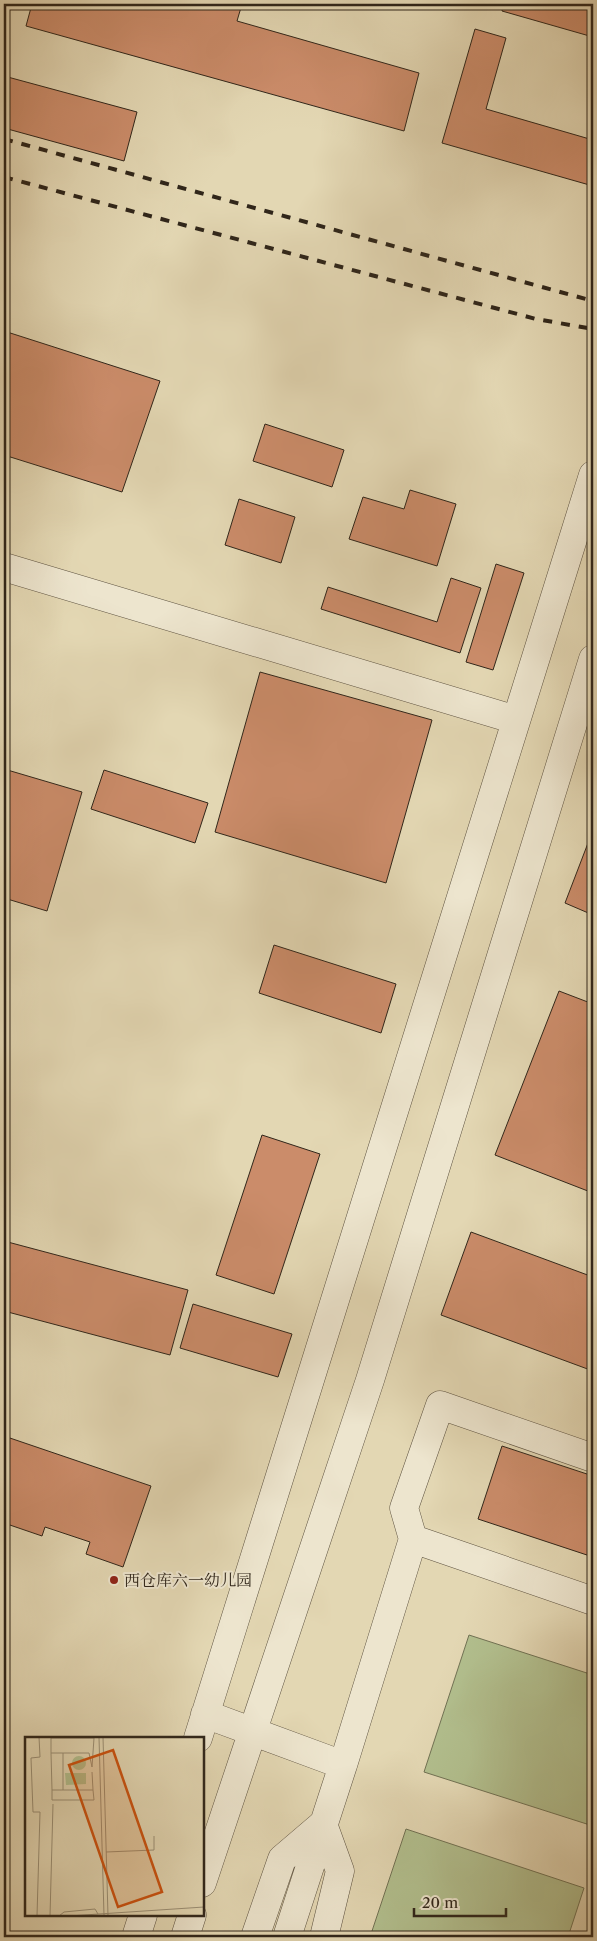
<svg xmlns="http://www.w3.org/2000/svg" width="597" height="1941" viewBox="0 0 597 1941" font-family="'Libre Caslon Text','Noto Serif SC',serif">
  <rect width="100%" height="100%" fill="#e3d7b3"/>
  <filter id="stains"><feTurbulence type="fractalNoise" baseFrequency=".004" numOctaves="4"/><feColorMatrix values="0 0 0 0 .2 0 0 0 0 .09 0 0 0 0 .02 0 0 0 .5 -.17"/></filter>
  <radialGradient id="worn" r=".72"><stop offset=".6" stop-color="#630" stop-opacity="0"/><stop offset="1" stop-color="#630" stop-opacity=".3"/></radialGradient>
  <path fill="#b2bf8e" stroke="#717254" d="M469,1635l124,40v151l-169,-54z
    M406,1829l178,59 -16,49h-198z"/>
  <path fill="#cb8c6a" stroke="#30261a" d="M32,4h210l-5,17 182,52 -15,58 -378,-105z
    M503,4h90v33l-91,-26z
    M475,29l31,9 -20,71 107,31v46l-151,-43z
    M4,76l133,36 -13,49 -120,-33z
    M4,331l156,50 -38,111 -118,-37z
    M265,424l79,26 -12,37 -79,-26z
    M410,490l46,14 -19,62 -88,-27 14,-42 41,12z
    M239,499l56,18 -14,46 -56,-18z
    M496,564l28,9 -31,97 -27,-8z
    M451,578l30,10 -21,65 -139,-44 7,-22 109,35z
    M260,672l172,48 -46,163 -171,-51z
    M4,769l78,23 -35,119 -43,-13z
    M104,770l104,33 -13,40 -104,-34z
    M593,830v85l-28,-12z
    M274,945l122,39 -15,49 -122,-40z
    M559,991l34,13v189l-98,-38z
    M262,1135l58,19 -46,140 -58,-19z
    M471,1232l122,45v94l-152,-56z
    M4,1241l184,49 -18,65 -166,-44z
    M193,1304l99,30 -14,43 -98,-29z
    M4,1436l147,50 -28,81 -37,-13 4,-12 -45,-15 -3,9 -38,-13z
    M502,1446l91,30v81l-115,-38z"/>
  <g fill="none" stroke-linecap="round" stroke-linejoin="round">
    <defs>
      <path id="minor" d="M4,567l512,153
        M413,1539l-9,-31 36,-103 153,53
        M205,1714l138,51 -56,172
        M198,1738l395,-1263
        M343,1765l70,-226 180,62
        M202,1883l168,-503 223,-721
        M136,1937l7,-22
        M185,1937l7,-22
        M255,1937l27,-78 41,-35 17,47 -16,66"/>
    </defs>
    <use href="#minor" stroke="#5d5240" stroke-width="29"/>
    <use href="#minor" stroke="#ede5ce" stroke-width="28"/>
    <path stroke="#30261a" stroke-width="4" stroke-dasharray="9 9" stroke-linecap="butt" d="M4,139l589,162
      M4,177l532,142 57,10"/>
  </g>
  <circle fill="#8f2418" stroke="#ede5ce" stroke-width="2" cx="114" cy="1580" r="5"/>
  <g text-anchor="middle" stroke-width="4" stroke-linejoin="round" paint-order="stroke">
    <g font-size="16" fill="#30261a" stroke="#ede5ce" text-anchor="start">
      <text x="124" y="1586">西仓库六一幼儿园</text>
    </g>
  </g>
  <g transform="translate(25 1737)">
    <rect width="179" height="179" fill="#e3d7b3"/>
    <path d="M47 26a7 7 0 1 1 14 0a7 7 0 1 1-14 0ZM40,36h21v11l-20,1z" fill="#b2bf8e"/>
    <path fill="none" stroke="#9b9076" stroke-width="1" d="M74,0l5,179M78,0l5,179M26,16h38l3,14 2,-29h-43v15l1,37h41l-1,-18M38,16v37M27,53v10h42l-1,-10M81,115l48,-2v-14M12,179l3,-104h-7l-2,-54 9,-1 -1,-20M25,179l3,-112M34,179l5,-4 31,-3 3,5M44,179l135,-9"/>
    <path fill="#cc510e" fill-opacity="0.15" stroke="#cc510e" stroke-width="2.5" d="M88,13l49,142 -44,15 -49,-142z"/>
    <rect width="179" height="179" fill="none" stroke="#30261a" stroke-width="2.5"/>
  </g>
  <rect width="597" height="1941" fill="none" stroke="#e3d7b3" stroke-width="20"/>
  <rect x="5" y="5" width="587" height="1931" fill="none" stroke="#30261a" stroke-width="2.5"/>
  <rect x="10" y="10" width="577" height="1921" fill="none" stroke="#30261a"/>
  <path d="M414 1908v8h92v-8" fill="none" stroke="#30261a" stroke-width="2.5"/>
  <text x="422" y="1908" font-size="15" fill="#30261a" stroke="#ede5ce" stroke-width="4" paint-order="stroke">20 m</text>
  <rect width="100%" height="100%" filter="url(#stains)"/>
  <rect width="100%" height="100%" fill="url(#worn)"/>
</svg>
